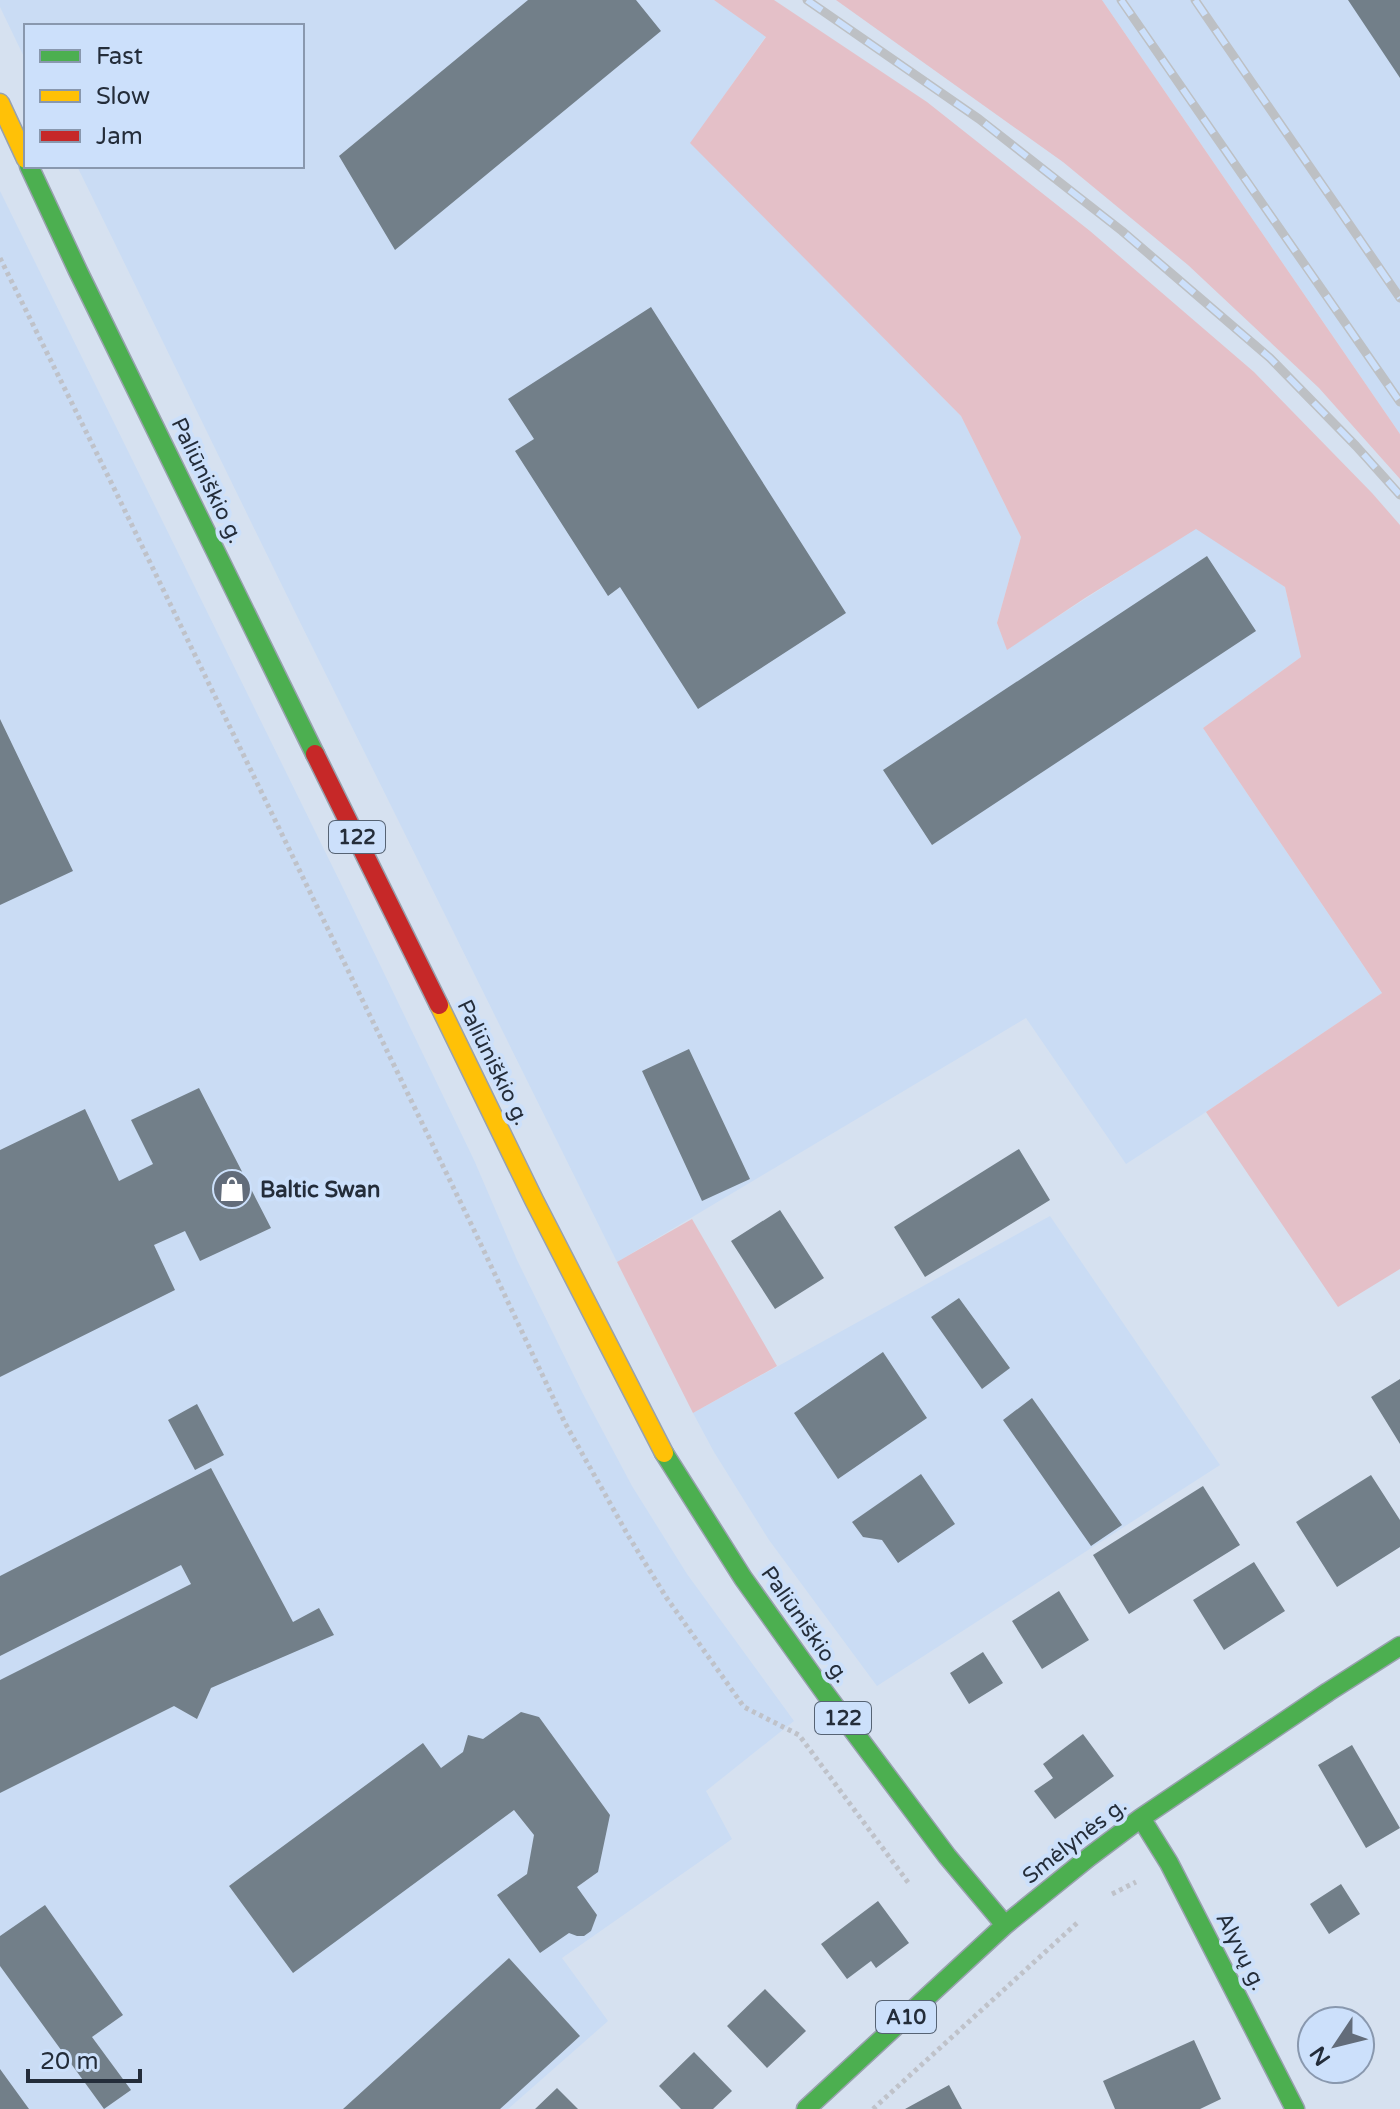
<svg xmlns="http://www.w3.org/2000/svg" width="1400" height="2109" viewBox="0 0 1400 2109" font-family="'Varela Round',sans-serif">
  <rect width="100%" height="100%" fill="#d6e1f0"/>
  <path fill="#cadcf4" d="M0,0h714l52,36 -75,107 270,273 60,121 -24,86 10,26 189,-121 89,59 16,70 -98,71 179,265 -176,119 -80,52 -100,-146 -409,244 -320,-646 -220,-450h225v-140h-276v35l-26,-54z
    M1102,0h298v434z
    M0,191l343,697 131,272 43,100 65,132 50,94 55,88 107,147 -88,70 26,48 -170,119 46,63 -100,88h-508z
    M1050,1216l170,249 -343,221 -108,-146 -55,-88 -21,-39z"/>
  <path fill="#e4c0c8" d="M714,0h60l153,102 163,129 164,141 118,121 28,32v744l-62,38 -132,-195 176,-119 -179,-265 98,-71 -16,-70 -89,-58 -111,69 -78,52 -10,-27 24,-86 -60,-121 -271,-273 76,-106z
    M836,0h266l298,434v45l-81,-91 -131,-123 -125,-103z
    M692,1219l85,147 -84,47 -76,-151z"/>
  <path fill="#727f89" d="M528,0h108l25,31 -266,219 -56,-94z
    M1348,0h52v78z
    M651,307l195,306 -148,96 -78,-122 -12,9 -93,-145 19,-12 -26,-40z
    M1207,556l49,75 -324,214 -49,-75z
    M0,719l73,152 -73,34z
    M689,1049l61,130 -48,22 -60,-130z
    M199,1088l72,140 -71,33 -15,-30 -31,14 21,45 -175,87v-227l85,-41 34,72 34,-17 -22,-44z
    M1019,1149l31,51 -125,77 -31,-50z
    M780,1210l44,68 -49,31 -44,-68z
    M959,1298l51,70 -28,21 -51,-72z
    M883,1352l44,66 -89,61 -44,-66z
    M1400,1379v65l-29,-47z
    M1032,1398l90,127 -31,21 -88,-126z
    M197,1404l27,51 -29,15 -27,-50z
    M211,1468l82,154 26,-14 15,27 -123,53 -14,31 -23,-13 -174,87v-113l191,-96 -10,-19 -181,91v-80z
    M921,1474l34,50 -57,39 -16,-23 -19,-3 -11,-15z
    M1371,1475l29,45v27l-63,40 -41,-65z
    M1203,1486l37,59 -111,69 -36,-59z
    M1254,1562l31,49 -61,39 -31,-50z
    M1059,1591l30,49 -47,29 -30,-48z
    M983,1652l20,31 -34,21 -19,-31z
    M521,1712l18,5 71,98 -12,57 -21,15 20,28 -6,16 -7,5h-7l-8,-3 -29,20 -43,-58 30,-21 7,-39 -20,-25 -221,163 -64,-87 194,-143 18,25 22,-16 5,-17 15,4z
    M1083,1734l31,42 -59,43 -21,-28 19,-13 -10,-14z
    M1352,1745l48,83 -34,20 -48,-83z
    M1341,1884l19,30 -31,20 -19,-30z
    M878,1901l31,42 -33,25 -5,-7 -24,18 -26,-35z
    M45,1905l78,110 -31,22 39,53 -27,19 -104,-143v-30z
    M509,1958l71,78 -80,73h-157z
    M765,1989l41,42 -39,37 -40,-42z
    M1194,2040l27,59 -21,10h-85l-12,-28z
    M694,2052l38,39 -19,18h-32l-22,-23z
    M0,2069l29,40h-29z
    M949,2085l13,24h-57z
    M557,2088l21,21h-43z"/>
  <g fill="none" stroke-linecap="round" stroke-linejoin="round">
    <defs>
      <path id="fast" d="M29,166l49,105 237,483
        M664,1453l79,125 82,115 122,163 58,69
        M1141,1818l28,45 126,246
        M806,2109l199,-184 84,-68 52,-39 187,-126 72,-46"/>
      <path id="slow" d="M0,103l26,56
        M439,1005l95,195 130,253"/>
      <path id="jam" d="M315,754l124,251"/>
    </defs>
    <use href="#fast" stroke="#98a1ad" stroke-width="21"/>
    <use href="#slow" stroke="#98a1ad" stroke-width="21"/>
    <use href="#jam" stroke="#98a1ad" stroke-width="21"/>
    <path stroke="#bfc2c9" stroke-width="5" stroke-dasharray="4 4" stroke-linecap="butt" d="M0,258l110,222 364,750 91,193 64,114 37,60 78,110 55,28 111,150
      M1112,1894l24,-12
      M873,2109l204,-186"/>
    <use href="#fast" stroke="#4caf50" stroke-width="18"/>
    <use href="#slow" stroke="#ffc107" stroke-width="18"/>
    <use href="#jam" stroke="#c62828" stroke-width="18"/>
    <defs>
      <path id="rail" d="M807,0l172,119 143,112 148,127 86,88 44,49
        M1121,0l279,402
        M1195,0l205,298"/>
    </defs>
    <use href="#rail" stroke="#bdc0c4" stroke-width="9"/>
    <use href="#rail" stroke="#cce0fb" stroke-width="6" stroke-dasharray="18" stroke-linecap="butt"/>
  </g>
  <defs>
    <symbol id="shop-disc" viewBox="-11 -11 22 22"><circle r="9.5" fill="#626c7a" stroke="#cce0fb"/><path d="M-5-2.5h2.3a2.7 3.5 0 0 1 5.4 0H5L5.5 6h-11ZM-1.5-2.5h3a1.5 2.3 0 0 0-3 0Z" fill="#fff"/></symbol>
  </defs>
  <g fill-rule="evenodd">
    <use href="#shop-disc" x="210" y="1167" width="44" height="44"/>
  </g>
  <g text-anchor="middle" stroke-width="8" stroke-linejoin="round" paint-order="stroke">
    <g fill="#cce0fb" stroke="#566374" stroke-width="2">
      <rect x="329" y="821" width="56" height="32" rx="6"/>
      <rect x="815" y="1702" width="56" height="32" rx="6"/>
      <rect x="876" y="2001" width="60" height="32" rx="6"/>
    </g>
    <g font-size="20" font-weight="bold" fill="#242d3a">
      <text x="357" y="844">122</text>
      <text x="843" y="1725">122</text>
      <text x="906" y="2024">A10</text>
    </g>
    <g font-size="22" fill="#242d3a" stroke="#cce0fb">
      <text transform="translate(208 480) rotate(64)" y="8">Paliūniškio g.</text>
      <text transform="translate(494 1062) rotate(64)" y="8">Paliūniškio g.</text>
      <text transform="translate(806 1624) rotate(55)" y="8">Paliūniškio g.</text>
      <text transform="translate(1074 1840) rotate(-38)" y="8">Smėlynės g.</text>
      <text transform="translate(1242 1951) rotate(63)" y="8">Alyvų g.</text>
    </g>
    <g font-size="22" font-weight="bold" fill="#242d3a" stroke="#cce0fb" text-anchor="start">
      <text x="260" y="1197">Baltic Swan</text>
    </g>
  </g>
  <rect x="24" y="24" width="280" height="144" fill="#cce0fb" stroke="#8998ae" stroke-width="2"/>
  <rect x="40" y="50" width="40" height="12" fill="#4caf50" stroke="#8998ae" stroke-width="2"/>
  <text x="96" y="64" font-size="24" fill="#242d3a">Fast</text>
  <rect x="40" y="90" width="40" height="12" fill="#ffc107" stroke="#8998ae" stroke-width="2"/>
  <text x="96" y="104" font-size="24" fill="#242d3a">Slow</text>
  <rect x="40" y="130" width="40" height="12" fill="#c62828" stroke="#8998ae" stroke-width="2"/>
  <text x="96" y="144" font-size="24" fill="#242d3a">Jam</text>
  <g transform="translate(1336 2045) rotate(235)"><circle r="38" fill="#cce0fb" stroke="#8998ae" stroke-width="2"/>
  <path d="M0-6L14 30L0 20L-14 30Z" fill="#626c7a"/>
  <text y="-12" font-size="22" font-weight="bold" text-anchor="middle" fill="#242d3a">N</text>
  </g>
  <path d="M28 2069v12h112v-12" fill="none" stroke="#242d3a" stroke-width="4"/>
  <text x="40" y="2069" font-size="24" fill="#242d3a" stroke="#cce0fb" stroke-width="6" paint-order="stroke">20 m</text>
</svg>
